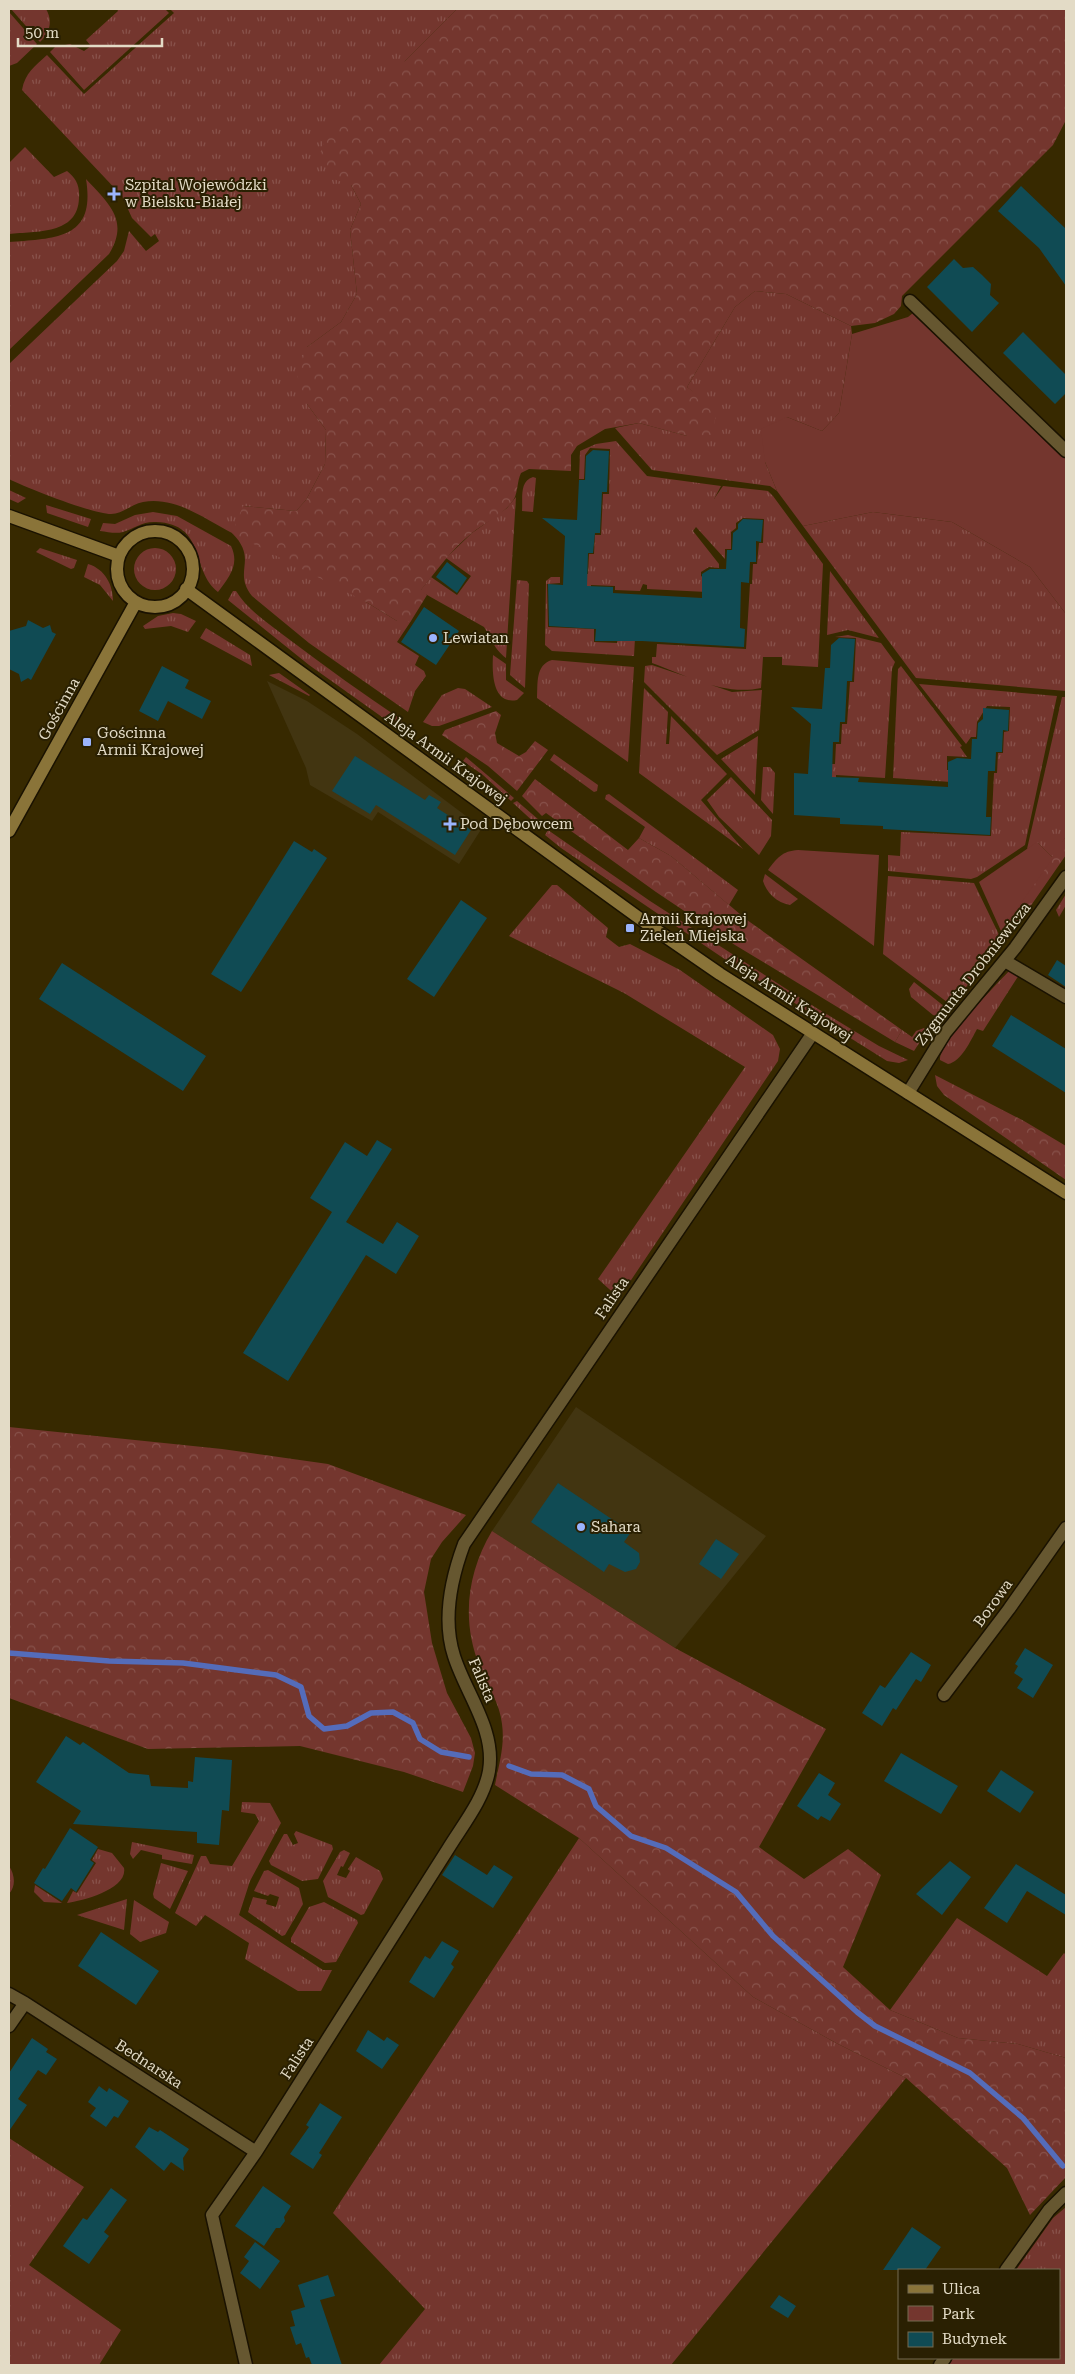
<svg xmlns="http://www.w3.org/2000/svg" width="1075" height="2374" viewBox="0 0 1075 2374" font-family="'Roboto Serif',serif">
  <defs>
    <pattern id="grass-tufts" width="24" height="20" patternUnits="userSpaceOnUse" patternTransform="scale(1.25)"><rect width="24" height="20" fill="#74362e"/><path d="M3 7l-1-3M5 7V3M7 7l1-3M15 17l-1-3M17 17v-4M19 17l1-3" fill="none" stroke="#88524b"/></pattern>
    <pattern id="forest-crowns" width="20" height="18" patternUnits="userSpaceOnUse" patternTransform="scale(1.25)"><rect width="20" height="18" fill="#74362e"/><path d="M2 6a3 3 0 1 1 6 0M12 15a3 3 0 1 1 6 0" fill="none" stroke="#88524b"/></pattern>
  </defs>
  <rect width="100%" height="100%" fill="#372900"/>
  <path fill="#423511" d="M267,681l40,20 50,33 125,94 -23,36 -81,-52 -6,9 -62,-36 -4,-17z
    M576,1407l190,129 -91,112 -183,-117z"/>
  <path fill="url(#grass-tufts)" d="M11,9h35c7,12 4,23 -6,33z
    M117,9h48l4,4 -85,77 -34,-38 5,-5 15,-3 14,7 7,-5 -5,-6 32,-29z
    M170,9h287l-52,52 -54,124 10,19 -11,26 7,64 -16,28 -34,25v57l19,26 -1,34 -19,36 -10,11 -53,-5 123,96 31,19h14l-14,21 22,14 -4,9 9,6 2,5 -11,15 -7,21 -99,-69 -57,-47c-20,-25 7,-36 -20,-63 -27,-14 -57,-37 -89,-31 -11,2 -21,12 -32,12 -18,0 -84,-26 -102,-35v-115l108,-103 7,-10 5,-20 17,20 13,-10 -4,-7 -4,3 -19,-19 -10,-22 -100,-106c3,-17 13,-24 25,-35l37,39 90,-81z
    M9,12l28,32 -20,19 -8,3z
    M25,147l29,30 13,-6c9,7 13,15 12,27 -1,37 -43,33 -70,36v-71z
    M86,179c22,24 44,41 23,75l-100,96v-108c46,-4 87,-2 77,-63z
    M755,291l31,3 65,32 1,8 -13,79 -17,18 -35,-14 -22,45 12,29 -7,-5 -118,-16 -37,-42 24,-5 48,13 12,-39 -12,-10 48,-80z
    M616,441l31,35 74,10 -7,13 9,-13 45,5 5,5 50,68 -5,103 -36,-2v-8h-19l-2,31c-37,8 -74,-12 -109,-25v-6h4l1,-13 89,5 4,-65h2l1,-20h4l2,-21h4l1,-24 -21,-1 -7,5v5l-5,4v17h-6v10l-29,-32 -3,4 26,33v4l-10,-1 -8,5v4l7,5 -1,11 -60,-3v-4l-4,-1 -3,7 -25,-1v-4l-24,-1v5l-10,-1 1,-15h6l1,-20h5l1,-19h6l2,-41h6l1,-45 -20,-1 -5,7 -1,24h-5l1,-28 16,-7z
    M533,477l3,1 -3,34 -11,-1c1,-12 -3,-30 11,-34z
    M9,490l17,8 -8,5 -9,-4z
    M516,497l-10,161c-13,-10 -13,-18 -22,-31l-64,-36 11,-14 26,18 14,-19 -25,-18 26,-25 35,-25z
    M46,505l45,14 -3,8 -41,-14z
    M153,512l24,4 54,30c9,19 -2,31 -13,46 -28,-22 -11,-68 -62,-70 -13,-1 -21,6 -33,10 -7,2 -15,0 -23,-1l3,-8 12,1 20,-9z
    M873,512l79,10 78,45 36,47v77l-150,-13 -113,-152z
    M134 569a21 21 0 1 1 42 0a21 21 0 1 1-42 0Z
    M40,548l37,12 -3,8 -3,1 -35,-17z
    M88,564c17,5 25,21 25,37l-13,-16 -16,-8z
    M830,571l49,67 -31,-8 -21,5z
    M551,577h9v6l-13,1 1,43 46,2v13l23,1 1,-6 17,1 -1,18 -82,-5 -7,-6 1,-64z
    M517,580l10,1 2,3 -4,104 -15,-13z
    M233,591h3c13,21 35,34 54,49 36,27 73,54 112,80l-1,4 -6,1 -6,-3 -80,-57 -81,-65z
    M173,613l8,1 15,7 -8,11 -17,-6 -26,3 -2,-3 15,-10z
    M206,628l44,27 2,11 -52,-28z
    M848,635l33,8 14,19 -3,7 -7,109 -49,-3v6l-9,-1v-16h8l1,-20h5l1,-20h5l3,-42h4l2,-44 -21,-1z
    M493,655l13,9v16l18,13 -7,7c-25,5 -25,-28 -24,-45z
    M552,660l82,7 -6,95 -91,-64c1,-14 -2,-33 15,-38z
    M652,665l80,27 30,-2 -3,40 -42,25 -73,-73 1,-16z
    M901,666l61,80 -2,1 7,10 -20,-1v14l16,1 -12,11 -58,-4 5,-109z
    M279,673l31,22 -1,1 -40,-21z
    M919,684l138,12 -32,149 -48,32 -6,2 -83,-8v-16l12,1 1,-24 90,4 3,-63h3l1,-20h5l1,-21 5,-1 1,-24 -23,-1 -10,16 -1,15h-5l-5,7z
    M458,688l7,1 27,18 -53,19h-7l-9,-4 19,-27z
    M644,688l24,24 -2,32h3l2,-28 56,58 -26,26 42,49 -104,-76z
    M1062,697h4v139l-13,22 -15,-15 -11,6z
    M758,736l-3,59 -34,-36z
    M554,754l44,31 -1,6 -3,1 -44,-32z
    M466,757l48,41 -3,3 -28,-26 -20,-14z
    M763,767h7l5,6 -2,41 -12,-14z
    M731,777l41,43 -1,16 -12,19 -40,-38 -12,-17z
    M609,794l129,96 -9,15 -58,-49 -32,-18 6,-11 -40,-28 1,-4z
    M517,801l22,19 -3,4 -23,-21z
    M548,830l102,71 155,100 74,45 29,14 -9,3 -12,-2 -161,-101 -165,-112 -16,-13z
    M765,874l33,25 -8,6c-13,-2 -24,-13 -27,-24z
    M888,876l86,7 29,60 -52,62 -68,-51z
    M552,885h5l51,43 -2,9 13,10 11,-3 50,26 93,65 7,14 -2,12 -159,237 -21,-19 147,-212 -121,-74 -115,-57z
    M1066,894v11l-7,12 -3,-7z
    M1010,970l9,5 -36,56 -6,-2c-6,11 -16,33 -29,35l-8,-4c-1,-18 55,-74 70,-90z
    M914,982l31,25 1,3 -5,7 -8,-2 -22,-18 -2,-8z
    M924,1028l3,3 -13,20 -19,-9 7,-12 10,7 4,-6z
    M242,1802l28,1 11,20 -31,58 -11,34 84,55h9l-11,21h-23l-53,-32 4,-16 -44,-28 -9,11 -21,-13 26,-57h5l4,8 22,2 27,-45 -4,-7 -14,-2z
    M296,1831l36,14 1,4 -15,30 -16,2 -31,-16 -2,-4 15,-27h3l6,11 5,-2 -4,-9z
    M579,1838l174,159 85,47 68,34 -235,287h-292l46,-56 -92,-96z
    M132,1842l62,13 -2,9 -30,-5v-4l-21,-5 -8,9 -3,-5z
    M98,1849l14,4 12,15c4,21 -41,33 -57,35l6,-12 4,2 19,-30 -4,-3z
    M344,1850l6,3 -7,14 -2,-1 -4,9 9,3 4,-7 -2,-2 8,-12 24,14 3,8 -19,35 -3,1 -33,-18 -5,-16 17,-29z
    M161,1863l27,8 -18,38 -16,-11 -1,-4z
    M9,1866c6,9 7,20 0,28z
    M268,1870l31,18 4,16 -18,31 -3,1 -34,-24 5,-15 14,3 -1,4 10,3 3,-10 -9,-3 -2,2 -14,-5 10,-20z
    M35,1885l27,18 -18,-1 -10,-10z
    M127,1899l-3,31 -47,-15z
    M134,1900l35,22 -3,11 -26,9 -10,-8z
    M324,1902l33,18 1,3 -22,39 -11,1 -34,-21v-4l18,-31z
    M957,1918l90,58 17,-23 2,2v103l-48,-14 -60,-6 -68,-28z
    M9,2138l75,49 -55,78 92,65 -22,35h-90z
    M1066,2207v158h-118l6,-7h105v-88h-43l37,-52z"/>
  <path fill="url(#forest-crowns)" d="M457,9h609v111l-13,25 -151,151 -1,10 -7,8 -19,9 -24,3 -65,-32 -31,-3 -20,16 -48,80 30,22 -5,26 -25,1 -48,-13 -34,6 -28,17 -6,9v16l-42,-2 -8,4c-4,8 -3,19 -7,26 -9,15 -28,23 -42,34 -20,16 -35,37 -51,57l6,5 -16,26h-14l-31,-19 -134,-69 11,-27 53,5 10,-11 19,-36 1,-34 -19,-26 -10,-29 10,-28 34,-25 16,-28 -7,-64 11,-26 -10,-19 -18,-6 -14,-23 10,-27 76,-68z
    M496,711l5,4 -6,18 2,10 22,13 7,-4 9,-11 13,9 -31,41 -29,-25 -46,-31 3,-5z
    M535,779l93,71 11,-12 32,18 76,64 155,110 -7,12 -160,-97 -79,-53 -110,-79 -4,3 -20,-20z
    M1066,836v19l-59,85 -3,-1 -3,-8z
    M935,1075l89,46 42,25v34l-122,-85 -7,-9z
    M9,1427l213,22 106,15 138,51 -24,27 -11,17 -7,33 8,51 15,50 24,45 4,15 -2,13 -10,26 -59,-20 -104,-26 -152,3 -139,-51z
    M492,1531l183,117 151,81 -67,118 45,32 44,-30 33,26 -38,92 47,43 68,28 60,6 48,14v119l-36,38 -23,-47 -101,-90 -68,-34 -85,-47 -174,-159 -84,-53c4,-21 10,-40 7,-61 -2,-20 -14,-38 -22,-57 -19,-46 -13,-94 12,-136z"/>
  <path fill="#74362e" d="M913,313l153,146v155l-36,-47 -78,-45 -79,-10 -70,14 -26,-35 -12,-29 -4,-33 26,-12 35,14 17,-18 13,-79 56,-17z
    M1037,842l16,16 -52,73 -22,-49z
    M798,850l81,5 -5,91 -106,-76c9,-12 14,-19 30,-20z"/>
  <g fill="none" stroke-linecap="round" stroke-linejoin="round">
    <path stroke="#546cba" stroke-width="5.5" d="M9,1653l100,8 74,2 93,12 25,12 8,29 15,13 23,-3 24,-13 22,-1 20,11 7,16 21,13 28,5
      M509,1766l22,8 31,1 27,14 7,17 35,30 35,12 70,44 37,44 84,76 18,14 95,47 53,45 40,48"/>
  </g>
  <path fill="#104b54" d="M1021,186l45,43v57l-27,-38 -41,-37z
    M954,259l9,9 10,-1 9,8 9,9 -1,11 9,8 -27,29 -45,-45z
    M1023,332l43,43v18l-11,11 -52,-51z
    M593,450l16,1 -2,41h-5l-2,41h-5l-2,20h-5l-1,33 26,1v6l89,5v-24l8,-5h16l1,-19h5l1,-17 5,-4v-5l5,-5 20,1 -2,22 -5,-1v21h-6l-1,21 -8,-1 -1,46 5,1 -1,18 -102,-6h-47l1,-12 -47,-3 -1,-42 15,1 2,-49 -23,-18 35,2 2,-40h6l1,-24z
    M447,562l20,16 -10,15 -21,-16z
    M424,607l35,24 -23,34 -35,-23z
    M28,620l15,8 7,-3 2,7 4,2 -25,46 -3,-2 -7,4 -2,-8 -10,-5v-38l17,-5z
    M839,638l16,1 -3,42h-5l-2,41h-5l-1,20h-6l-1,35 27,1 -1,4 90,5v-25l9,-4 14,1 1,-20h5l1,-16 5,-4v-11l26,2 -1,21 -5,-1 -1,22h-6l-1,19h-7l-2,46h5l-1,18 -107,-6v-3l-43,-2v-6l-46,-3v-42l14,1 3,-50 -20,-17 31,2 3,-41h5l1,-23z
    M162,666l27,14 -4,8 26,13 -9,18 -34,-18 -10,20 -19,-10z
    M355,756l70,44 4,-5 12,7 -4,6 34,22 -16,25 -79,-50 -6,9 -38,-23z
    M294,841l18,11 2,-3 13,9 -86,134 -30,-18z
    M461,900l26,18 -53,79 -27,-18z
    M1057,960l9,6v21l-18,-12z
    M62,963l144,93 -23,35 -144,-92z
    M1011,1015l55,34v44l-74,-47z
    M377,1140l15,9 -46,73 37,22 14,-22 22,14 -23,38 -30,-19 -78,126 -45,-28 89,-141 -22,-14 35,-56 22,14z
    M558,1483l73,49 -7,10 15,11 1,9 -4,7 -11,3 -16,-8 -5,8 -73,-50z
    M716,1539l23,15 -18,25 -22,-15z
    M1025,1648l28,17 -20,33 -16,-10 6,-9 -9,-6 4,-7 -3,-2z
    M911,1652l20,13 -10,17 -5,-3 -20,31 -3,-2 -11,18 -20,-13 18,-28 5,3z
    M66,1736l14,9 3,-3 46,31 20,2 2,11 37,2v-7l5,1 2,-25 37,3 -3,51 -7,-1 -3,35 -22,-2v-11l-124,-8 8,-13 -45,-29z
    M901,1753l57,33 -17,28 -57,-33z
    M1001,1770l33,22 -14,21 -33,-22z
    M819,1773l16,10 -7,12 13,9 -11,17 -9,-5 -3,4 -21,-14z
    M70,1828l28,19 -8,13 4,3 -18,29 -5,-4 -9,13 -28,-18 9,-15 2,1z
    M455,1855l32,20 7,-10 19,12 -20,31 -51,-33z
    M950,1861l21,16 -29,38 -26,-21z
    M1016,1864l50,31v20l-39,-24 -20,32 -23,-15z
    M101,1932l58,39 -23,34 -58,-39z
    M442,1941l17,10 -8,13 3,3 -20,31 -25,-16 16,-26 5,3z
    M368,2030l16,11 3,-4 12,8 -17,24 -26,-18z
    M32,2038l16,11 -2,3 11,7 -11,16 -8,-5 -20,29 9,6 -18,26v-58z
    M99,2086l8,6 2,-4 20,13 -11,17 -4,-2 -8,11 -16,-11 6,-8 -8,-6z
    M320,2103l22,14 -23,36 3,2 -9,14 -23,-15 19,-27 -3,-2z
    M149,2127l9,5 2,-2 29,19 -6,9 1,13 -13,-9 -7,9 -29,-24z
    M263,2186l28,20 -7,11 1,4 -5,7h-4l-12,18 -29,-20z
    M111,2188l16,12 -23,32 5,4 -20,28 -26,-18 20,-28 4,2z
    M912,2227l29,20 -16,23h-42z
    M255,2242l25,19 -20,28 -20,-16 9,-12 -5,-4z
    M328,2275l7,21 -15,4 22,65h-30l-3,-8 -3,1 -5,-15 -5,2 -6,-18 5,-1 -4,-15 14,-4 -7,-22z
    M779,2295l17,11 -8,12 -18,-11z"/>
  <g fill="none" stroke-linecap="round" stroke-linejoin="round">
    <defs>
      <path id="street" d="M910,301l156,150
        M1005,961l61,36
        M908,1093l37,-60 70,-85 51,-71
        M944,1695l65,-86 57,-81
        M9,1994l16,9
        M9,2026l16,-23 231,149
        M1006,2270l43,-60 17,-17
        M246,2365l-34,-150 44,-63 192,-303c14,-23 36,-50 41,-78 7,-41 -23,-77 -35,-115 -12,-37 -3,-77 10,-112l349,-511
        M940,2365l5,-7"/>
      <path id="secondary" d="M9,516l110,40
        M117 569a38 38 0 1 1 76 0a38 38 0 1 1-76 0Z
        M186,589l460,334 74,51 346,219
        M9,831l127,-229"/>
    </defs>
    <use href="#street" stroke="#1a1201" stroke-width="15"/>
    <use href="#secondary" stroke="#1a1201" stroke-width="15"/>
    <use href="#street" stroke="#665730" stroke-width="12"/>
    <use href="#secondary" stroke="#8a7439" stroke-width="12"/>
  </g>
  <g fill="#9bb4fd" stroke="#2a2002" stroke-width="2">
    <path d="M111.5 186.5h5v5h5v5h-5v5h-5v-5h-5v-5h5z"/>
    <circle cx="433" cy="638" r="5"/>
    <rect x="82" y="737" width="10" height="10" rx="2.5"/>
    <path d="M447.5 816.5h5v5h5v5h-5v5h-5v-5h-5v-5h5z"/>
    <rect x="625" y="923" width="10" height="10" rx="2.5"/>
    <circle cx="581" cy="1527" r="5"/>
  </g>
  <g text-anchor="middle" stroke-width="4" stroke-linejoin="round" paint-order="stroke">
    <g font-size="15" fill="#e3dbc6" stroke="#2a2002" text-anchor="start">
      <text x="125" y="190">Szpital Wojewódzki<tspan x="125" dy="17">w Bielsku-Białej</tspan></text>
      <text x="443" y="643">Lewiatan</text>
      <text x="97" y="738">Gościnna<tspan x="97" dy="17">Armii Krajowej</tspan></text>
      <text x="460" y="829">Pod Dębowcem</text>
      <text x="640" y="924">Armii Krajowej<tspan x="640" dy="17">Zieleń Miejska</tspan></text>
      <text x="591" y="1532">Sahara</text>
    </g>
    <g font-size="15" fill="#e3dbc6" stroke="#2a2002">
      <text transform="translate(59 709) rotate(-61)" y="5">Gościnna</text>
      <text transform="translate(446 758) rotate(36)" y="5">Aleja Armii Krajowej</text>
      <text transform="translate(973 974) rotate(-52)" y="5">Zygmunta Drobniewicza</text>
      <text transform="translate(789 998) rotate(33)" y="5">Aleja Armii Krajowej</text>
      <text transform="translate(612 1298) rotate(-56)" y="5">Falista</text>
      <text transform="translate(993 1603) rotate(-54)" y="5">Borowa</text>
      <text transform="translate(482 1680) rotate(67)" y="5">Falista</text>
      <text transform="translate(297 2058) rotate(-57)" y="5">Falista</text>
      <text transform="translate(149 2064) rotate(33)" y="5">Bednarska</text>
    </g>
  </g>
  <rect width="1075" height="2374" fill="none" stroke="#e3dbc6" stroke-width="20"/>
  <rect x="898" y="2269" width="162" height="90" fill="#2a2002" stroke="#746b50"/>
  <rect x="908" y="2285" width="25" height="8" fill="#8a7439" stroke="#746b50"/>
  <text x="942" y="2294" font-size="15" fill="#e3dbc6">Ulica</text>
  <rect x="908" y="2306" width="25" height="15" fill="#74362e" stroke="#746b50"/>
  <text x="942" y="2319" font-size="15" fill="#e3dbc6">Park</text>
  <rect x="908" y="2332" width="25" height="15" fill="#104b54" stroke="#746b50"/>
  <text x="942" y="2344" font-size="15" fill="#e3dbc6">Budynek</text>
  <path d="M18 38v8h144v-8" fill="none" stroke="#e3dbc6" stroke-width="2.5"/>
  <text x="25" y="38" font-size="15" fill="#e3dbc6" stroke="#2a2002" stroke-width="4" paint-order="stroke">50 m</text>
</svg>
